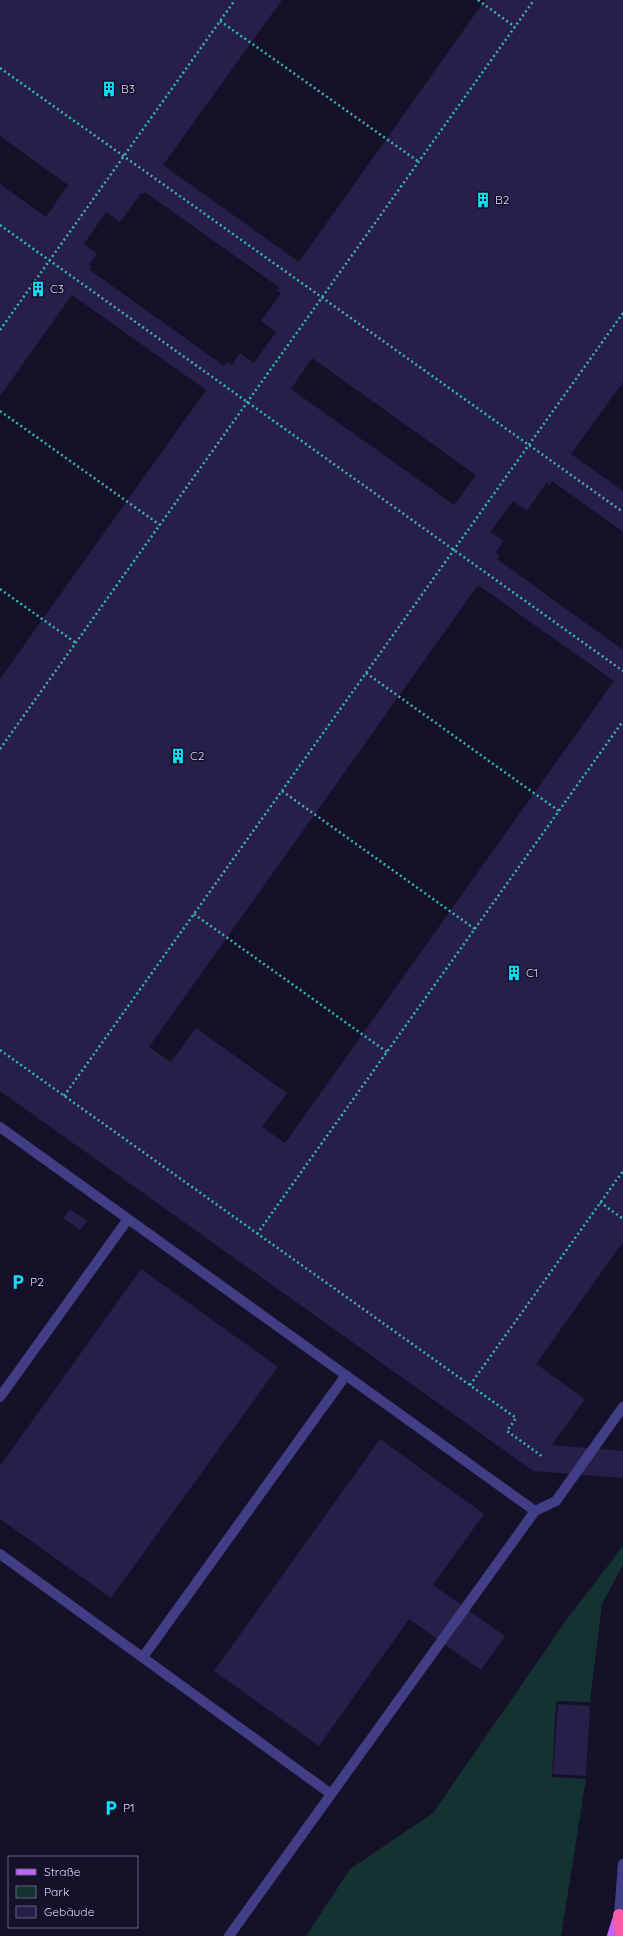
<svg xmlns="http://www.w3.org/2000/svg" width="623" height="1936" viewBox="0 0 623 1936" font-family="Quicksand,sans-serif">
  <rect width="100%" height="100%" fill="#151129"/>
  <path fill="#143231" d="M623,1546v19l-21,39 -12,98 -34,-1 -4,76 34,2 -25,157h-255l44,-67 83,-56 134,-194z"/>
  <path fill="#271e49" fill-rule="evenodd" d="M0,0h282l-119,165 136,97 186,-262h138v382l-52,72 52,37v41l-71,-51 -2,4 -3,-3 -20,29 -14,-10 -23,31 14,9 -9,12 5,2 -3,4 126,91v592l-87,122 49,35 -33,46 71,6v27l-90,-7 -533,-380v-412l206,-289 -134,-95 -72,101v-212l46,33 22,-32 -68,-49zM145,192l135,96 -3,3 4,2 -20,28 15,11 -22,31 -14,-10 -8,12 -6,-3 -2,4 -134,-96 2,-3 -3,-2 8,-11 -13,-10 22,-32 14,10 21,-29 2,1zM312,358l164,117 -22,30 -163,-116zM478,585l136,96 -329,462 -23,-16 25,-34 -91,-65 -25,34 -22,-15z
    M70,1209l17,12 -7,9 -17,-12z
    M141,1269l137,98 -167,231 -111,-79v-53z
    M380,1439l104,75 -51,71 72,51 -24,34 -72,-51 -90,127 -105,-75z
    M558,1704l32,2 -4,70 -33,-2z"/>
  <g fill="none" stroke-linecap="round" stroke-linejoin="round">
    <path stroke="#35b7af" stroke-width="2.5" stroke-dasharray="2 3" stroke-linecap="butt" d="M478,0l37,27
      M220,21l199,141
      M0,68l623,444
      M0,225l623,446
      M0,330l235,-330
      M0,411l160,114
      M0,589l76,54
      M366,673l193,138
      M0,749l534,-749
      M282,791l193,138
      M194,914l193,138
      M0,1050l516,368 -9,13 36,26
      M64,1096l559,-783
      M600,1202l23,17
      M257,1234l366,-513
      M470,1385l153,-214"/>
    <path stroke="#413e86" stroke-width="10" d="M0,1127l535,384 -306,425
      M0,1397l128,-178
      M535,1511l21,-10 67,-94
      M0,1554l331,240
      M143,1657l203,-282
      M619,1915l4,-51"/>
    <path stroke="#c265fa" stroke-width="10" d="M612,1936l6,-19"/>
    <path stroke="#f95aa6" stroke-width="12" d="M619,1915l2,21"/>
  </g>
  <defs>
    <symbol id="building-bare" viewBox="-9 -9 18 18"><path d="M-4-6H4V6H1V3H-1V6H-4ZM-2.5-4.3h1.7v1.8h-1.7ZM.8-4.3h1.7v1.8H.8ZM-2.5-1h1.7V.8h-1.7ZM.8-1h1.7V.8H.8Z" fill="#0ddff6" stroke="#151129" stroke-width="2.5" paint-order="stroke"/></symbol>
    <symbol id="parking-bare" viewBox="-9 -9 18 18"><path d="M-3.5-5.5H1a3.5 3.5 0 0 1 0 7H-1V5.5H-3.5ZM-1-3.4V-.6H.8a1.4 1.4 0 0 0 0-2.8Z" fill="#0ddff6" stroke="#151129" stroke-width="2.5" paint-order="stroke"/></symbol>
  </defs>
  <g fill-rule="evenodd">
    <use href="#building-bare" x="98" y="78" width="22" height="22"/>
    <use href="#building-bare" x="472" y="189" width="22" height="22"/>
    <use href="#building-bare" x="27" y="278" width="22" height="22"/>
    <use href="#building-bare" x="167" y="745" width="22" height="22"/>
    <use href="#building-bare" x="503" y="962" width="22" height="22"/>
    <use href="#parking-bare" x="7" y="1271" width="22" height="22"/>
    <use href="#parking-bare" x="100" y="1797" width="22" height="22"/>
  </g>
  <g text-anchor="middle" stroke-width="3" stroke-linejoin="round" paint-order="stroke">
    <g font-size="12" fill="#dedafe" stroke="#151129" text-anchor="start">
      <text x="121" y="93">B3</text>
      <text x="495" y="204">B2</text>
      <text x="50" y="293">C3</text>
      <text x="190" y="760">C2</text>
      <text x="526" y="977">C1</text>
      <text x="30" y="1286">P2</text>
      <text x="123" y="1812">P1</text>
    </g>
  </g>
  <rect x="8" y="1856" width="130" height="72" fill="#151129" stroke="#65617e"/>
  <rect x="16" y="1869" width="20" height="6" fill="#c265fa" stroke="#65617e"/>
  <text x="44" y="1876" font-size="12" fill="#dedafe">Straße</text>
  <rect x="16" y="1886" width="20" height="12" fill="#143231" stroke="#65617e"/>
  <text x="44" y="1896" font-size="12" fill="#dedafe">Park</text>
  <rect x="16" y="1906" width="20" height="12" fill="#271e49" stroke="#65617e"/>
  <text x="44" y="1916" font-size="12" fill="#dedafe">Gebäude</text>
</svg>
